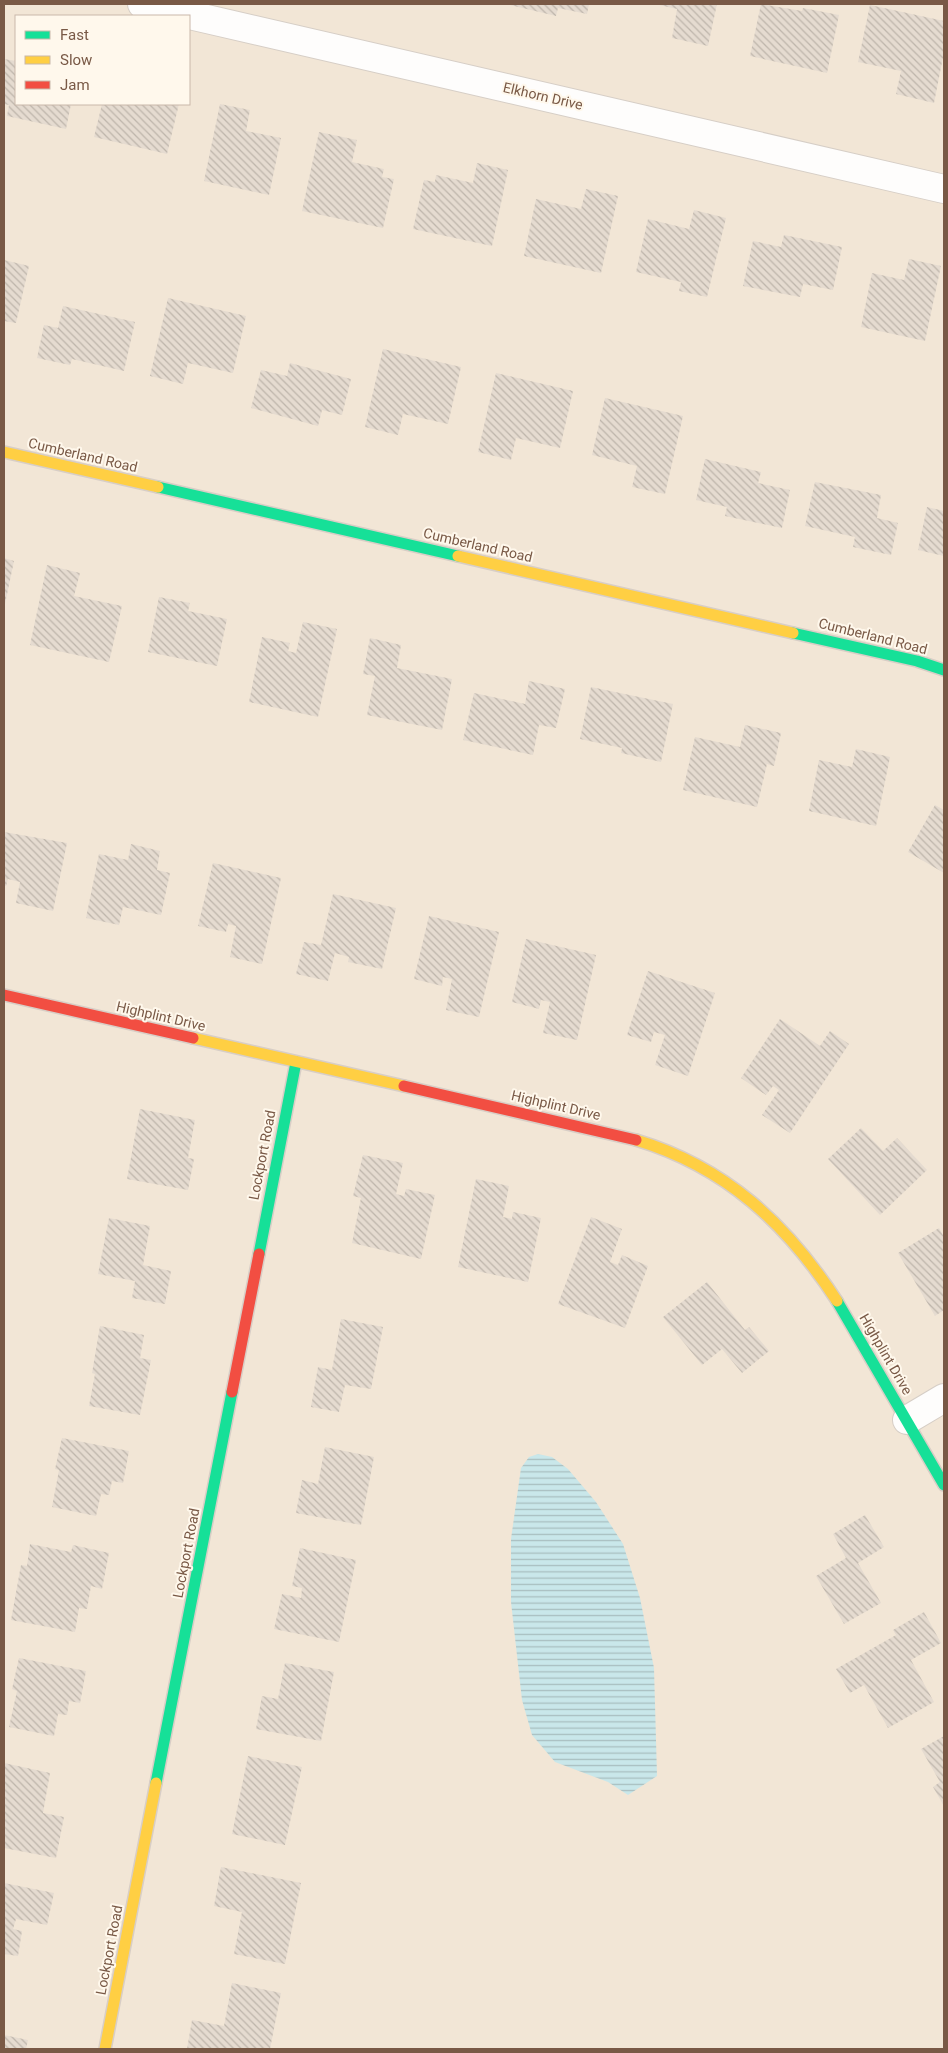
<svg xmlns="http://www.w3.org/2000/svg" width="948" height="2053" viewBox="0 0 948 2053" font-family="Roboto,sans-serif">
  <defs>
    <pattern id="water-rules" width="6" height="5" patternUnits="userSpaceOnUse" patternTransform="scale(1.25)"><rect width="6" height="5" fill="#c9e7ea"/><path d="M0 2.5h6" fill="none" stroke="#a8bebf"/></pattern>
    <pattern id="building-back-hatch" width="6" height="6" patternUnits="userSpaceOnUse" patternTransform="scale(1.25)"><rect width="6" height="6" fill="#e5dbd0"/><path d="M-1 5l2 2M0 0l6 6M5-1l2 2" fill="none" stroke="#beb5ab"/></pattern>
  </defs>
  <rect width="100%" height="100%" fill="#f8f3e9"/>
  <path fill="#f2e6d6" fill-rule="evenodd" d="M4,4h940v2045h-940zM16,16h173v88h-173z"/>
  <path fill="url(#water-rules)" d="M538,1454l14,3 16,12 28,33 27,42 17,54 14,70 3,108 -29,19 -20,-13 -53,-20 -23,-27 -10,-35 -11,-98v-63l10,-71 8,-11z"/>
  <path fill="url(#building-back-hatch)" d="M506,4h83l-2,10 -29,-6 -2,8z
    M655,4h62l-9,42 -36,-8 5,-29z
    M761,4l41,7 1,-3 36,7 -12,58 -77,-17z
    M870,5l74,16v31l-10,51 -38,-9 5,-23 -43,-9z
    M4,59l12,2v43h55l-5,25 -59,-13 2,-11 -5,-1z
    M102,104h77l-12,50 -73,-17z
    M220,104l30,6 -4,21 35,7 -12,57 -65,-14z
    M319,132l38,8 -5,22 32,7 -2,8 12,2 -11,49 -81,-17z
    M477,163l31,7 -16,76 -79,-17 11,-49 11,2 1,-7 37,8z
    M586,189l32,7 -17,77 -77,-17 12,-57 45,10z
    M694,210l32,8 -19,79 -28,-6 2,-9 -45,-10 12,-53 41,10z
    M784,235l58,12 -9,43 -30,-6 -3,13 -57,-11 10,-45 28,6z
    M909,259l32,7 -16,75 -64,-14 11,-54 32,7z
    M4,260l25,6 -13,57 -12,-2z
    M168,298l78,18 -13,57 -45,-10 -5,21 -33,-8z
    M63,306l72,16 -11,49 -52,-12 -2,6 -33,-7 7,-33 14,3z
    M383,349l78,18 -13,57 -45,-10 -5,21 -33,-8z
    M290,363l61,16 -9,36 -20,-5 -4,16 -67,-18 10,-38 26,6z
    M496,373l77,18 -13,57 -44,-10 -5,22 -33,-8z
    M605,398l78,18 -18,78 -33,-7 5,-21 -45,-11z
    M705,459l56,13 -3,11 32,7 -8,38 -57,-12 2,-9 -31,-7z
    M815,482l66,13 -4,23 21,5 -7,32 -38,-8 2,-10 -50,-11z
    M927,507l17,4v45l-26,-6z
    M4,558l10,3 -9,43 -1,-1z
    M47,565l33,8 -6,23 48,10 -13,56 -79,-17z
    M159,597l31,6 -2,8 39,8 -10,47 -69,-14z
    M303,622l34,7 -19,88 -69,-15 13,-65 28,6 -2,8 8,2z
    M370,638l31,7 -4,23 55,11 -10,51 -75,-15 8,-39 -12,-2z
    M529,681l36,8 -9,39 -17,-3 -6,30 -70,-15 11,-47 51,11z
    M591,687l82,17 -12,58 -40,-9 1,-5 -42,-9z
    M745,725l36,8 -7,33 -7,-2 -10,43 -74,-17 12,-53 45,10z
    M856,749l34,8 -14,69 -67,-15 10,-51 33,7z
    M935,805l9,5v63l-36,-21z
    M4,832l63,11 -14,68 -37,-8 4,-21 -12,-3 -2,7h-2z
    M131,844l29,7 -3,19 13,3 -9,42 -38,-8 -4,18 -33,-7 13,-64 29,6z
    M213,863l68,15 -19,86 -32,-7 6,-31 -8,-2 -2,8 -28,-6z
    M333,894l63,14 -14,61 -34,-7 1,-5 -14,-4 -7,28 -32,-7 8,-32 17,3z
    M429,916l70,16 -20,85 -33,-7 6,-31 -9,-2 -1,9 -28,-7z
    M526,939l70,16 -19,85 -34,-7 7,-31 -9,-2 -2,9 -27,-7z
    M648,971l67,22 -27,83 -33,-11 10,-30 -11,-3 -3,10 -24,-7z
    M780,1019l40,27 10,-15 19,13 -59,89 -28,-18 17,-25 -6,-4 -7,9 -25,-17z
    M140,1109l55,11 -7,38 6,1 -6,31 -61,-11z
    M861,1128l22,23 14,-13 30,32 -47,45 -52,-56z
    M363,1155l40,8 -7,31 8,2 2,-7 29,6 -14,64 -69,-16 9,-45 -8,-2z
    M476,1179l33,7 -6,31 9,2 1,-7 28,6 -13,64 -70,-15z
    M591,1217l31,12 -12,33 8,3 4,-10 26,11 -23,62 -67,-24z
    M109,1218l41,8 -7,39 28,6 -6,33 -33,-6 3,-17 -37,-7z
    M939,1228l5,9v73l-9,6 -37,-63z
    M707,1282l38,48 4,-3 20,24 -27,22 -20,-24 -20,16 -39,-48z
    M341,1319l42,8 -12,62 -26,-4 -6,27 -28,-5 7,-40 14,3z
    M100,1326l44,9 -4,23 11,2 -11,55 -51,-9 6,-32 -3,-1z
    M62,1438l67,13 -6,32 -11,-2 -3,14 -8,-1 -5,22 -44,-9 7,-37 -4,-1z
    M325,1447l49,10 -13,68 -65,-12 6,-33 16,4z
    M865,1515l19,32 -26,16 23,40 -37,21 -28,-48 30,-18 -13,-24z
    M30,1544l41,8 2,-7 36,8 -7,36 -11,-3 -4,23 -8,-1 -4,24 -64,-12 10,-55 6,1z
    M300,1548l56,12 -17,82 -65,-13 8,-35 19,4 1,-10 -10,-2z
    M924,1612l17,31 -30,17 23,42 -46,26 -24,-43 -14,8 -14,-24 60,-34 -3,-5z
    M19,1658l67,13 -6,32 -11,-2 -2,14 -9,-1 -4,22 -45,-9 8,-36 -5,-2z
    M285,1663l49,9 -13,69 -65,-12 6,-33 16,3z
    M944,1736v70l-11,-19 7,-5 -19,-33z
    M248,1756l54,11 -17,78 -53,-11z
    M4,1763l46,10 -7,40 21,4 -8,41 -52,-10z
    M221,1867l80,16 -16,81 -51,-10 8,-42 -28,-6z
    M4,1883l50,10 -7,32 -31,-6 -3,10 9,2 -4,25 -14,-2z
    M232,1983l49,10 -11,56h-83l5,-29 32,6z
    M4,2035l24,5 -2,9h-22z"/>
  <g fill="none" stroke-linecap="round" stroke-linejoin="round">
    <defs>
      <path id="street" d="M142,4l802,185
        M907,1420l37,-22"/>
      <path id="fast" d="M158,487l300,69
        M793,633l124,28 27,9
        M259,1254l37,-192
        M837,1301l107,184
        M156,1783l76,-391"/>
      <path id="slow" d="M4,452l154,35
        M458,556l335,77
        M193,1038l211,48
        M636,1140c90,27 151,84 201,161
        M105,2049l51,-266"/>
      <path id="jam" d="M4,995l189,43
        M404,1086l232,54
        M232,1392l27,-138"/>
    </defs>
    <use href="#street" stroke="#d6cec6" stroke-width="30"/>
    <use href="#fast" stroke="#d8cec6" stroke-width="14"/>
    <use href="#slow" stroke="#d8cec6" stroke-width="14"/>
    <use href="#jam" stroke="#d8cec6" stroke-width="14"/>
    <use href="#street" stroke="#fefdfc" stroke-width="28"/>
    <use href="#fast" stroke="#16e098" stroke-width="11"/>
    <use href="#slow" stroke="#ffcf43" stroke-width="11"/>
    <use href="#jam" stroke="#f24e42" stroke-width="11"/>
  </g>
  <g text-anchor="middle" stroke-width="4" stroke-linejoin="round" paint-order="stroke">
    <g font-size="14" fill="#795946" stroke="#fff8ec">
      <text transform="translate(543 96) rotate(13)" y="5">Elkhorn Drive</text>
      <text transform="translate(83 455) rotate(13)" y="5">Cumberland Road</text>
      <text transform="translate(478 545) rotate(13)" y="5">Cumberland Road</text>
      <text transform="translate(873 636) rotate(14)" y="5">Cumberland Road</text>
      <text transform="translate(161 1016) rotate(13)" y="5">Highplint Drive</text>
      <text transform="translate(556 1105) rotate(13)" y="5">Highplint Drive</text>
      <text transform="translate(262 1155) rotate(-79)" y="5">Lockport Road</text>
      <text transform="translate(886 1354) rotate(60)" y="5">Highplint Drive</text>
      <text transform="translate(186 1553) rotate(-79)" y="5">Lockport Road</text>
      <text transform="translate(109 1950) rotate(-79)" y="5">Lockport Road</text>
    </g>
  </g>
  <rect width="948" height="2053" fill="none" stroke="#795946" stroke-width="10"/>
  <rect x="15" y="15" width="175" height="90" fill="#fff8ec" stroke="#c9b8aa"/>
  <rect x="25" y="31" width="25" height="8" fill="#16e098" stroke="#c9b8aa"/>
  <text x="60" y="40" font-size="15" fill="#795946">Fast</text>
  <rect x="25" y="56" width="25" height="8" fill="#ffcf43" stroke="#c9b8aa"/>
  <text x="60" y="65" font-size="15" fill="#795946">Slow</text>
  <rect x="25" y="81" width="25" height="8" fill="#f24e42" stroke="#c9b8aa"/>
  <text x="60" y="90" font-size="15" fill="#795946">Jam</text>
</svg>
